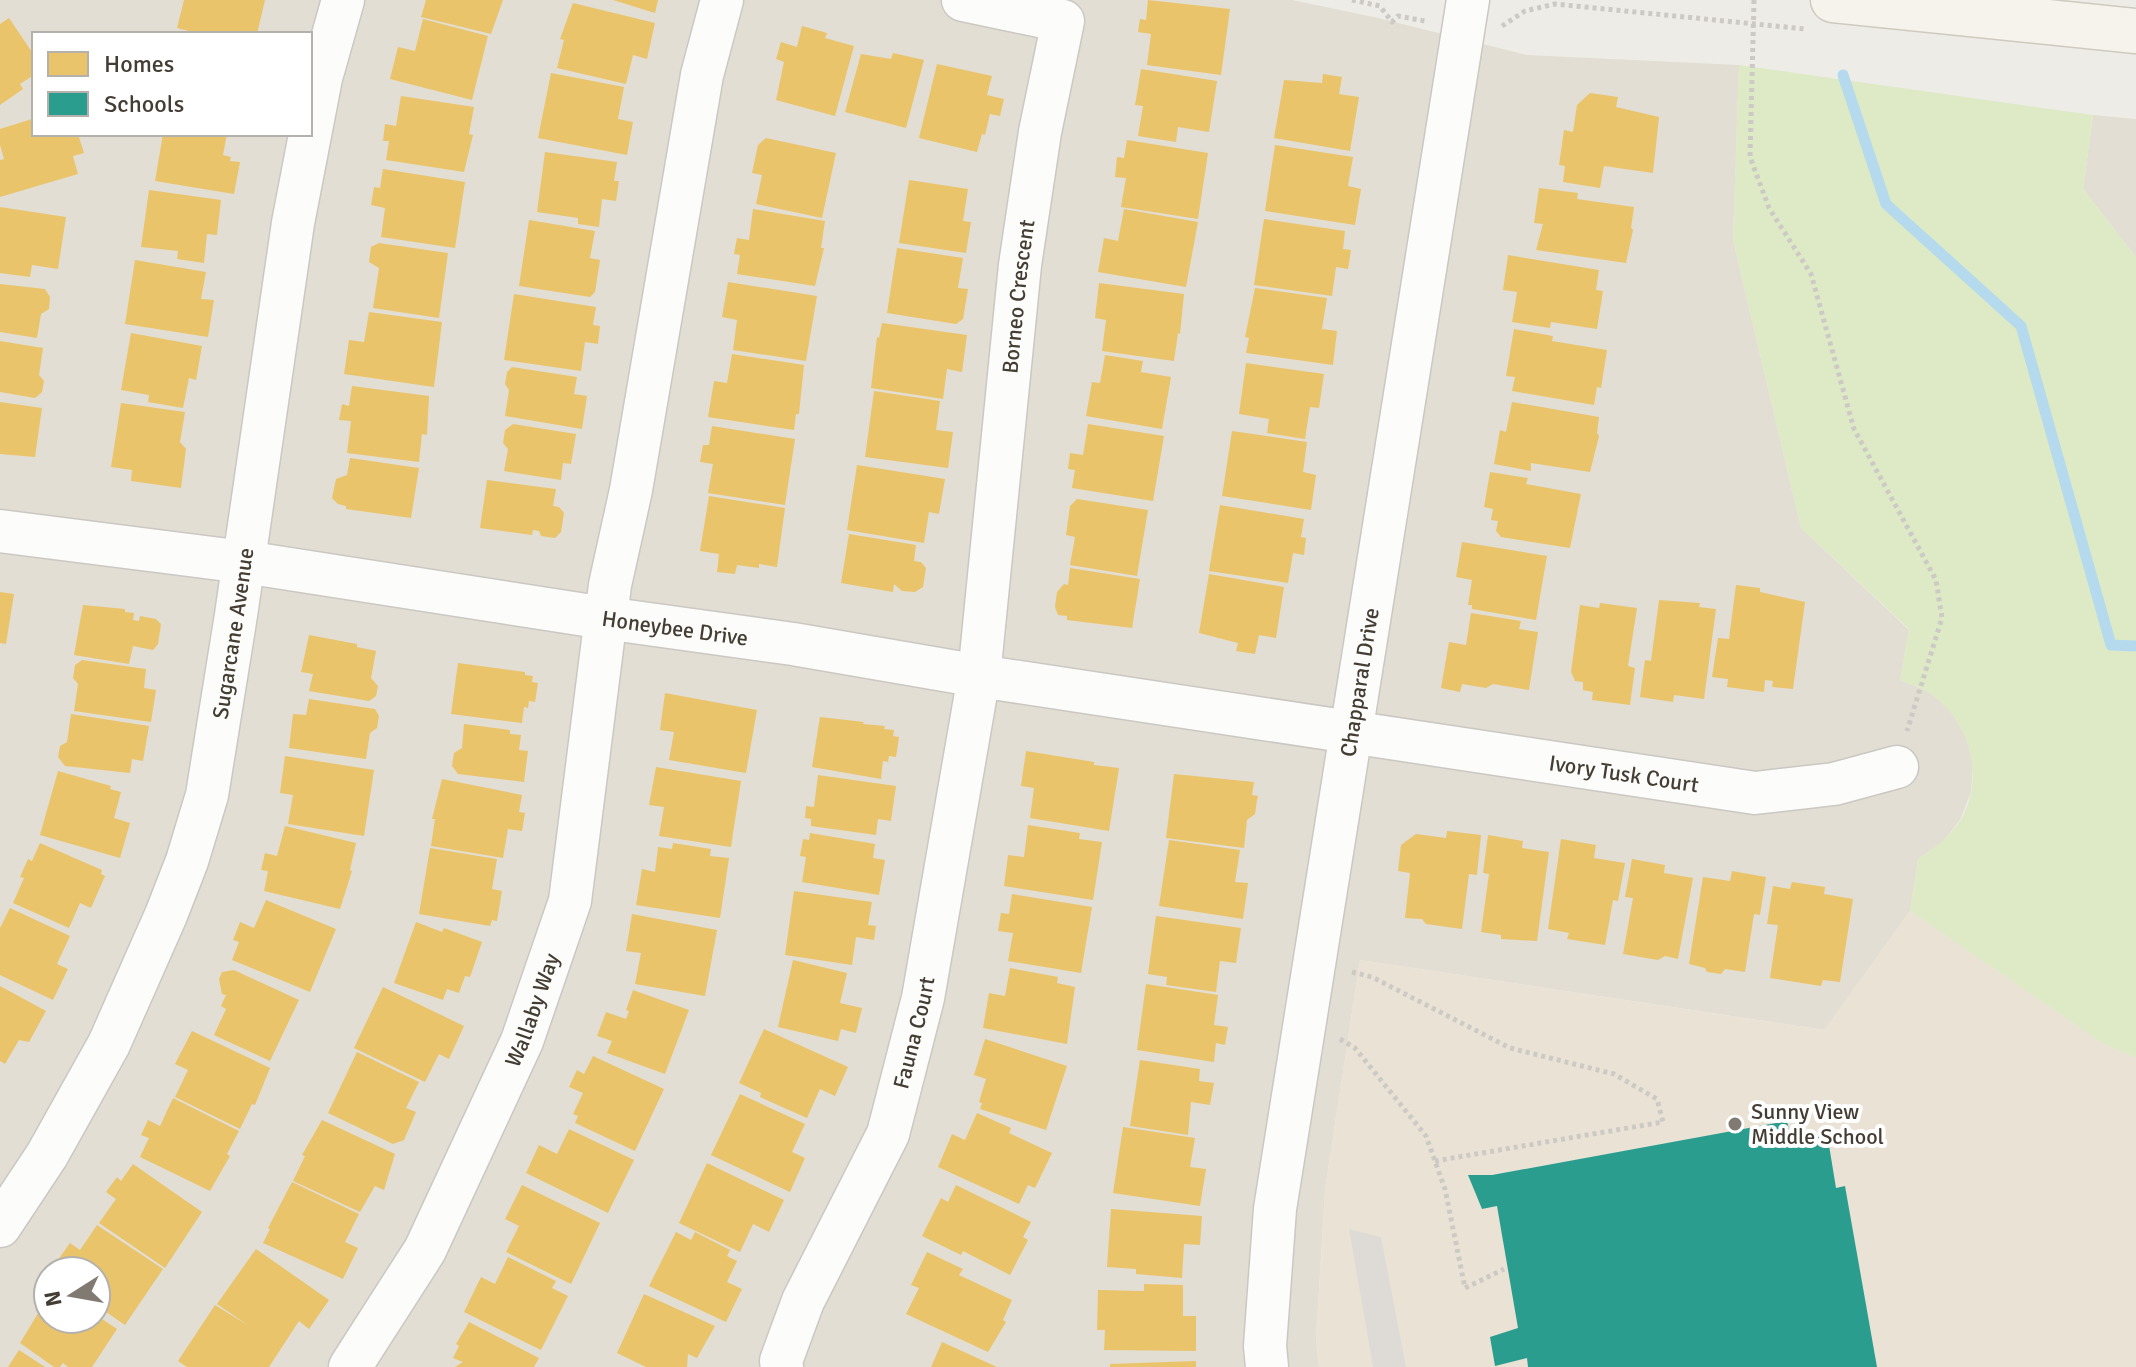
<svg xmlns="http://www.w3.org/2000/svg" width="2136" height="1367" viewBox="0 0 2136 1367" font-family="Signika,sans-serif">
  <rect width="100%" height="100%" fill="#eeece6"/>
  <path fill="#e3ded3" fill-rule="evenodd" d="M0,0h1292l86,18 149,37 212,10 -6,175 68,288 108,102 -9,50 28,11 22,19 15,25 8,28 -2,29 -11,28 -18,23 -24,16 -8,52 -85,119 -465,-70 -35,230 -9,150 3,27h-1319zM34,34h276v100h-276zM48,1271h48v48h-48z
    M2093,115l43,4v138l-53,-68z"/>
  <path fill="#eae3d5" d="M1910,911l192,132 34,15v309h-817l-3,-27 9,-150 35,-230 464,70z"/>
  <path fill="#ddeac5" d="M1739,65l354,50 -10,74 53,68v801l-34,-15 -192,-132 8,-52c16,-11 31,-21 42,-38 26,-43 10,-101 -31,-128 -8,-6 -19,-9 -29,-13l9,-51 -108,-101 -68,-288z"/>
  <path fill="#dedbd6" d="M1349,1229l32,8 25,130h-33z"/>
  <path fill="#e9c46a" d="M184,0h81l-8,34h-57l-23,-6z
    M426,0h77l-12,34 -70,-17z
    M613,0h45l-3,13z
    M1148,0l82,9 -9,66 -74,-10 4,-31 -13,-2 2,-13 6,1z
    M573,3l82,20 -8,36 -14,-4 -7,29 -69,-16 7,-28 -4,-1z
    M9,18l25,37v20l-14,9 3,5 -23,16v-81z
    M423,19l65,17 -16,64 -82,-21 8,-32 17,4z
    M802,26l25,7 -2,5 29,8 -19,70 -59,-16 8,-38 -8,-3 5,-17 16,5z
    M893,53l31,7 -18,68 -61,-16 16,-58 30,5z
    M937,64l55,12 -5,19 17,4 -4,17 -10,-2 -5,21 -3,-1 -5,18 -58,-14z
    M1141,69l76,12 -8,51 -31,-5 -2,15 -38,-6 5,-30 -8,-1z
    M551,73l73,14 -6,32 15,3 -6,33 -89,-17z
    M1323,74l19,3 -3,17 20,3 -9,54 -76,-13 10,-58 38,3z
    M1590,93l28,4 -2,10 43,10 -6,56 -49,-7 -4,22 -37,-6 2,-16 -6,-1 5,-35 9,2 4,-27z
    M401,96l73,11 -5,27 4,1 -9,37 -78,-12 3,-19h-6l2,-17 11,2z
    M32,119l2,15h44l6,19 -11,3 5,18 -78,23v-37l4,-1 -4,-14v-16z
    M163,134h64l-4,21 8,2 -1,4 10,1 -6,32 -79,-13z
    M766,138l70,15 -14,65 -66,-14 6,-29 -10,-2 6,-28z
    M1127,140l81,13 -10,66 -77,-12 5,-29 -11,-1 2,-20 7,1z
    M1275,145l78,12 -5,29 13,3 -6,36 -90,-14z
    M545,152l72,10 -3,19h5l-3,20 -14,-2 -3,28 -21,-3v-6l-41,-6z
    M383,169l82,13 -10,66 -74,-11 4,-29 -14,-3 3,-18 6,1z
    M909,180l59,9 -5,32 8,1 -5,31 -67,-10z
    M1539,188l39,5 -1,6 57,8 -3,21 2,2 -7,33 -90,-13 7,-26 -9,-1z
    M149,190l72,10 -4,35 -10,-1 -3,29 -27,-4 1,-8 -37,-4z
    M0,207l66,10 -8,52 -26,-4 -2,12 -30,-4z
    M753,209l72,12 -4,27h3l-9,38 -78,-12 3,-19 -6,-1 3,-16 12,2z
    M1124,209l74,13 -12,65 -88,-15 6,-34 14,3z
    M1264,219l81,12 -2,18 8,1 -3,19 -12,-2 -4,29 -78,-11z
    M529,220l66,11 -5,27 10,2 -5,32 -5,5 -71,-11z
    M379,243l69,10 -9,65 -66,-10 6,-40 -10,-6 2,-15z
    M897,248l66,10 -5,30 10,1 -5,30 -7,5 -69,-11z
    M1508,255l91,15 -3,20 7,1 -6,38 -46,-7 -1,6 -38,-6 5,-30 -14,-2z
    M135,260l71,12 -5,27 13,1 -6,37 -83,-13z
    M728,282l89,14 -11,65 -73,-11 4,-30 -15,-3z
    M1099,283l85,11 -4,40 -2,-1 -4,28 -72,-10 4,-31 -11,-2z
    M0,284l45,5 5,8 -1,12 -8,5 -4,24 -37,-6z
    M1255,288l72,10 -5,31 15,2 -4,34 -87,-12 3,-15 -4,-1z
    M514,294l82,13 -3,18 7,1 -2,18 -13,-2 -4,29 -77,-11z
    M369,312l73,10 -8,65 -90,-13 5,-34 15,2z
    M882,323l85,12 -5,37 -15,-3 -4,30 -72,-11 6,-51 2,1z
    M1514,329l39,7 -1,5 55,9 -6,38 -4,-1 -3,18 -82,-14 3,-14 -9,-1z
    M131,333l71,13 -6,34 -7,-2 -6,30 -35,-6 1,-7 -28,-5z
    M0,341l43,7 -4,27 5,6 -2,11 -7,6 -35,-6z
    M732,354l72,11 -5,49h-3l-2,16 -86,-13 6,-36 13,2z
    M1105,355l38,6 -2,11 30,5 -9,52 -76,-13 6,-34 8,1z
    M1246,363l78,11 -5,34 -9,-1 -5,32 -38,-6 2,-14 -30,-5z
    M512,367l65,10 -3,17 13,2 -5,33 -77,-13 4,-26 -4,-6 2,-12z
    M352,386l77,10 -2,39 -5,-1 -3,28 -72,-9 4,-32 -12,-1 3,-16 7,2z
    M874,391l66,10 -4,29 17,2 -5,36 -83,-11z
    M0,402l42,6 -7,49 -35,-3z
    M1512,402l87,15 -2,16 2,3 -9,36 -59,-9v8l-37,-7 6,-34 6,2z
    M121,403l64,9 -5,30 6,7 -5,39 -50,-7 1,-11 -21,-3z
    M513,424l63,10 -5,30 -8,-1 -2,17 -57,-9 4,-22 -5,-6 2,-13z
    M1088,424l76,12 -11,65 -81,-13 3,-18 -7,-1 2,-16 13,2z
    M712,426l83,13 -10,66 -77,-12 5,-29 -13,-2 3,-17h6z
    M1232,431l75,11 -4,30 13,3 -5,35 -89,-14z
    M350,458l69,10 -8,50 -65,-9v-3l-8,-2 -6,-6 4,-19 11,-4z
    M857,465l88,14 -6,35 -10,-2 -5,31 -77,-13z
    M1490,472l38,6 -2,6 55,10 -11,54 -69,-11 -5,-6 2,-10 -7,-1 2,-11 -9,-2z
    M487,480l69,9 -3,17 6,1 5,6 -3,19 -6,6 -14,-2 -2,-5 -6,-1 -1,5 -52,-7z
    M709,496l76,12 -8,59 -18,-3v4l-22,-3 -2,9 -18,-2 2,-18 -19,-3z
    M1077,499l71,11 -11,66 -67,-11 5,-28 -9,-2 4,-29z
    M1220,505l84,14 -3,18 5,1 -2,17 -11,-2 -5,30 -79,-12z
    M849,534l67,11 -2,16 7,1 5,6 -3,19 -8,5 -13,-1 -8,-7 -1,8 -52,-9z
    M1462,542l85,14 -11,64 -64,-11v-4h-4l4,-25 -16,-3z
    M1070,568l70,11 -8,49 -65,-8v-4l-9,-1 -3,-8 2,-15 7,-8 4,1z
    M1209,574l75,13 -8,51 -17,-3 -4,19 -19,-3 2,-8 -39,-10z
    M1736,585l24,3v4l45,10 -12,87 -21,-2 1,-6 -8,-1 -1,12 -37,-5 1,-8 -16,-2 6,-39 11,1z
    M0,592l14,2 -8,50 -6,-1z
    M1659,600l41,3 -1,4 17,2 -12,90 -30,-4 -1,7 -33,-5 5,-37 6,1z
    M1600,603l37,5 -9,58 7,2 -5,37 -38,-5 1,-8 -10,-2v-8l-8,-1 -4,-9 9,-67 19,3z
    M83,605l42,4v3l9,1 -1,7 6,1 1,-5 16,3 5,5 -3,20 -5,6 -20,-4 -4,18 -55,-9z
    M1471,613l50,8 -2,8 19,3 -9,58 -36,-6 -7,4 -24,-4 -2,8 -19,-4 8,-46 17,3z
    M309,635l48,9v3l19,4 -5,27 7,8 -2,10 -7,5 -60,-10 4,-17 -12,-2z
    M82,660l64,9 -2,19 12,2 -5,32 -77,-11 4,-27 -5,-6 2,-13z
    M458,663l67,9v3l8,1 -1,6 6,1 -3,19 -6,-1 -1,7 -4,-1 -2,16 -71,-9z
    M665,693l92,17 -11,63 -77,-13 5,-28 -14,-2z
    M309,699l66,10 4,7 -2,12 -7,5 -4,26 -77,-11 4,-34 13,1z
    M71,714l78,12 -6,35 -11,-2 -2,14 -65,-7 -7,-9 2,-11 7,-4z
    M820,717l44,5 -1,2 22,2 -1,3 10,1 -1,6 6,1 -3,20 -7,-1 -1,6 -5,-1 -2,18 -69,-12z
    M464,724l46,6v4l11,1 -2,15 9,1 -4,31 -66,-8 -6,-8 2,-13 8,-5z
    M1026,751l68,11v3l25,3 -10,63 -79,-13 4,-30 -13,-2z
    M285,756l89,14 -10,66 -76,-12 5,-29 -13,-2z
    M656,767l85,14 -10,66 -72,-11 5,-29 -15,-2z
    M58,771l53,15 -1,3 11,3 -7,26 16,5 -10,35 -80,-23z
    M1174,774l80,8 -2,13 6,1 -1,4 -2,14 -8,6 -3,28 -78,-10z
    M818,775l78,11 -5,35 -13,-2 -2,16 -65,-9v-7l-6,-1 1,-12 8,1z
    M442,779l80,16 -3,17 6,1 -3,18 -14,-2 -5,29 -72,-12 4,-27h-3z
    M1028,825l52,8 -1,6 23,3 -9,58 -89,-14 4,-31 16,2z
    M285,826l71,17 -6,27 2,1 -12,38 -76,-18 4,-20 -7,-1 4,-17 12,3z
    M1447,831l34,4 -4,40 -8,-1 -7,55 -36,-5 -4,-5 -17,-1 5,-45 -12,-2 3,-26 15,-11 30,4z
    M810,833l65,11 -2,14 12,2 -6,35 -77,-13 4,-25 -6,-1 3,-17 6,1z
    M1488,835l35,6 -1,7 27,4 -12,89 -36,-2v-4l-20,-3 8,-58 -6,-1z
    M1561,839l35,6 -2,13 31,5 -7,38 -5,-1 -8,45 -38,-6 2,-6 -21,-4z
    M1169,840l71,10 -5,32 13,1 -5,36 -84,-13z
    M40,843l62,27 -1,4 4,2 -14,32 -11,-5 -11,25 -56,-25 11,-25 -4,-1 8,-18 4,2z
    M673,843l38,6 -1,7 19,2 -9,60 -84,-13 6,-36 13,3 3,-25 14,2z
    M430,848l67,11 -5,30 10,2 -5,30 -5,-1 -2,6 -71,-12z
    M1632,859l33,6 -1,8 29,5 -15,81 -13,-3 -7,4 -35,-6 10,-56 -8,-1z
    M1732,871l34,6 -6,38 -6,-1 -9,58 -20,-3 -4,5 -14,-2 -2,-4 -16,-4 14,-87 27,4z
    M1792,882l33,5 -1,7 29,5 -13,83 -17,-2 -2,6 -51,-8 8,-53 -11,-1 6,-38 17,3z
    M794,891l78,11 -4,23 8,1 -2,14 -18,-3 -4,28 -67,-10z
    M1012,894l80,13 -11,66 -73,-12 5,-28 -15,-2 3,-18 8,1z
    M266,900l70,29 -26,63 -78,-32 7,-18 -6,-2 7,-18 14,6z
    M10,908l60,28 -13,28 11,5 -15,31 -53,-25v-47z
    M632,914l85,16 -12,66 -70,-12 6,-31 -15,-2z
    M1156,916l85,12 -5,35 -16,-2 -4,31 -50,-7 1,-8 -19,-3z
    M416,922l26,10 2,-4 38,14 -12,35 -5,-1 -6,17 -12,-4 -4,11 -49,-17z
    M793,960l54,13 -7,30 22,5 -6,25 -15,-4 -3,12 -60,-14z
    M1010,968l48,9 -1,6 18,4 -8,57 -84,-16 6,-35 16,3z
    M234,970l65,30 -29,61 -56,-26 12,-26 -5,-3 5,-11 -4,-1 -3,-15 3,-7z
    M1146,984l72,11 -4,30 14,2 -3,18 -9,-2 -2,19 -77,-12z
    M0,986l46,25 -17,31 -10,-2 -14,24 -5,-3z
    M383,987l81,39 -15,33 -10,-5 -14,28 -71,-34z
    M633,990l56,20 -24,64 -58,-21 5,-12 -15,-5 9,-24 20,7 3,-8 -3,-1z
    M764,1029l84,38 -13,29 -15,-7 -13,29 -47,-21 1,-4 -22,-10z
    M192,1031l78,37 -15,37 -3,-1 -12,25 -65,-32 13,-27 -13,-6z
    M985,1039l82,27 -21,64 -66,-21 2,-6 -3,-1 7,-23 -12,-4z
    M357,1052l62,30 -13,26 10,4 -12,28 -11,4 -65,-31z
    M593,1056l71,33 -29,62 -60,-28 3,-7 -5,-2 10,-21 -14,-6 8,-17 7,4z
    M1140,1060l60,9 -1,12 15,2 -4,22 -19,-3 -3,33 -58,-9z
    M740,1094l65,30 -13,28 13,6 -15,34 -79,-37z
    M173,1098l66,33 -12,23 3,2 -20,35 -70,-34 9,-19 -8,-3 7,-15 12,6z
    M977,1113l34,15 -2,5 43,20 -17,35 -7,-3 -9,19 -81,-37 14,-33 13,6z
    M322,1120l73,34 -11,36 -9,-4 -15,26 -67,-31 12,-25 -3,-1z
    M1123,1127l72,11 -5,29 16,2 -6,37 -87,-13z
    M569,1129l65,31 -26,53 -82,-40 13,-28 18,9z
    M707,1163l77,37 -15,32 -16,-8 -13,28 -61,-29z
    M133,1164l69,48 -37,56 -66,-45 17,-24 -10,-7 11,-15 4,4z
    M292,1182l67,32 -14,28 13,6 -15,31 -80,-36 7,-14 -2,-1z
    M522,1185l78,38 -29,61 -65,-32 13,-26 -14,-7z
    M956,1185l75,37 -8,15 5,3 -18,35 -47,-24 -2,4 -39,-19 19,-38 7,4z
    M1111,1209l91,7 -2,29 -16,-1 -2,34 -46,-4v-5l-29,-2z
    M97,1225l66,44 -38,56 -29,-20v-34h-46l20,-28 10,7z
    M676,1232l15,8 4,-8 35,18 -3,6 10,5 -10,21 15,7 -16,33 -77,-36z
    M256,1249l73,51 -20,29 -10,-8 -30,46h-82l-9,-6 37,-56 34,21 -32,-22z
    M927,1252l36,17 -4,6 53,25 -9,20 3,2 -18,30 -82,-38 13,-26 -8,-3z
    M508,1257l48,24 -4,7 16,8 -27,54 -77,-38 17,-35 14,7z
    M1144,1284l39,1v31h13v35l-92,-1 1,-20h-8l1,-40 46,1z
    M644,1294l71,32 -18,32 -9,-4 -1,13h-41l-29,-14z
    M48,1297v22h48v-4l21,14 -25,38h-24l-5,-4 -3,4h-6l-34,-24z
    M469,1322l70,36 -5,9h-79l8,-5 -10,-4 6,-12 -3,-2z
    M942,1342l55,25h-66z
    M19,1350l26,17h-37z
    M1196,1361v6h-86v-3z"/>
  <path fill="#2a9d8f" d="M1787,1121l4,17 36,-5 9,55 9,-2 32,181h-349l-1,-9 -32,8 -5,-29 28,-9 -21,-122 -15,3 -14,-34h24z"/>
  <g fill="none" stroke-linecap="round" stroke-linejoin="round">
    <path stroke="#b5daee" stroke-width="11" d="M1843,75l43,129 135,122 90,319 25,1"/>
    <defs>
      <g id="minor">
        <path id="s1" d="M0,531l244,31 361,56 188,26 186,32 776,117 79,-9 63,-17"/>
        <path id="s2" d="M0,1226l47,-71 62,-111 57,-129 21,-54 20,-66 29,-180 57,-392 28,-145 22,-78"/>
        <path id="s3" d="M350,1367l75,-117 97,-209 48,-140 40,-316 21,-95 71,-415 20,-75"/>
        <path id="s4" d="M782,1367l-1,-6 22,-60 85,-167 35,-136 56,-322 41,-411 20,-133 23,-111 -100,-21"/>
        <path id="s5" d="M1267,1367l-2,-21 10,-137 193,-1209"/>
      </g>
      <path id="secondary" d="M1833,0l303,31"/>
    </defs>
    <use href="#minor" stroke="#cbc8c3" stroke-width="45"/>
    <use href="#secondary" stroke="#cfcabf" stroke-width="47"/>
    <path stroke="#cdcac6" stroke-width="5" stroke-dasharray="4 4" stroke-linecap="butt" d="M1352,0l28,6 12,16 6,-6 27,5
      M1754,0l-4,157 19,51 42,66 43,155 82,151 6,38 -35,113
      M1502,26l23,-15 30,-7 250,25
      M1352,972l20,5 138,71 104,26 43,25 6,23 -228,39
      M1340,1039l15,9 71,88 19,53 20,99 39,-19"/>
    <use href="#minor" stroke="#fcfcfb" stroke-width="42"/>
    <use href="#secondary" stroke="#f6f3ed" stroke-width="44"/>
  </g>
  <circle fill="#807a72" stroke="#fff" stroke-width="3" cx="1735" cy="1124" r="8"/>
  <g text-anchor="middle" stroke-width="8" stroke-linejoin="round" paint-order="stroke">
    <g font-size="22" fill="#443d33" stroke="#fff">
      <text dy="8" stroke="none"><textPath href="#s4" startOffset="1106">Borneo Crescent</textPath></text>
      <text dy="8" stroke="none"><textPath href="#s1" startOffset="682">Honeybee Drive</textPath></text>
      <text dy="8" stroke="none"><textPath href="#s2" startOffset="644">Sugarcane Avenue</textPath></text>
      <text dy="8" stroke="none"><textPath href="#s5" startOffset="692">Chapparal Drive</textPath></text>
      <text dy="8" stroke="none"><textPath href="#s1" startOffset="1642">Ivory Tusk Court</textPath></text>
      <text dy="8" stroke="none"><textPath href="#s3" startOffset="402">Wallaby Way</textPath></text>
      <text dy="8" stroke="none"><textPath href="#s4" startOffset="362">Fauna Court</textPath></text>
    </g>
    <g font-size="22" fill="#443d33" stroke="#fff" text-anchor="start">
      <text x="1751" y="1119">Sunny View<tspan x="1751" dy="25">Middle School</tspan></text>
    </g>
  </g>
  <rect x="32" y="32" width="280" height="104" fill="#ffffff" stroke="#b4b1ad" stroke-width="2"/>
  <rect x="48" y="52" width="40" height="24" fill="#e9c46a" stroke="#b4b1ad" stroke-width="2"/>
  <text x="104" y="72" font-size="24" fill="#443d33">Homes</text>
  <rect x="48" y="92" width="40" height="24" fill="#2a9d8f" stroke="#b4b1ad" stroke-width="2"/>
  <text x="104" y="112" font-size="24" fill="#443d33">Schools</text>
  <g transform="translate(72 1295) rotate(259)"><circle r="38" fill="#ffffff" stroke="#b4b1ad" stroke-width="2"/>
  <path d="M0-6L14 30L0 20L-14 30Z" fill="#807a72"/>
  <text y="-12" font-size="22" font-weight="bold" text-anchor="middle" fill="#443d33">N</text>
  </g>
</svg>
